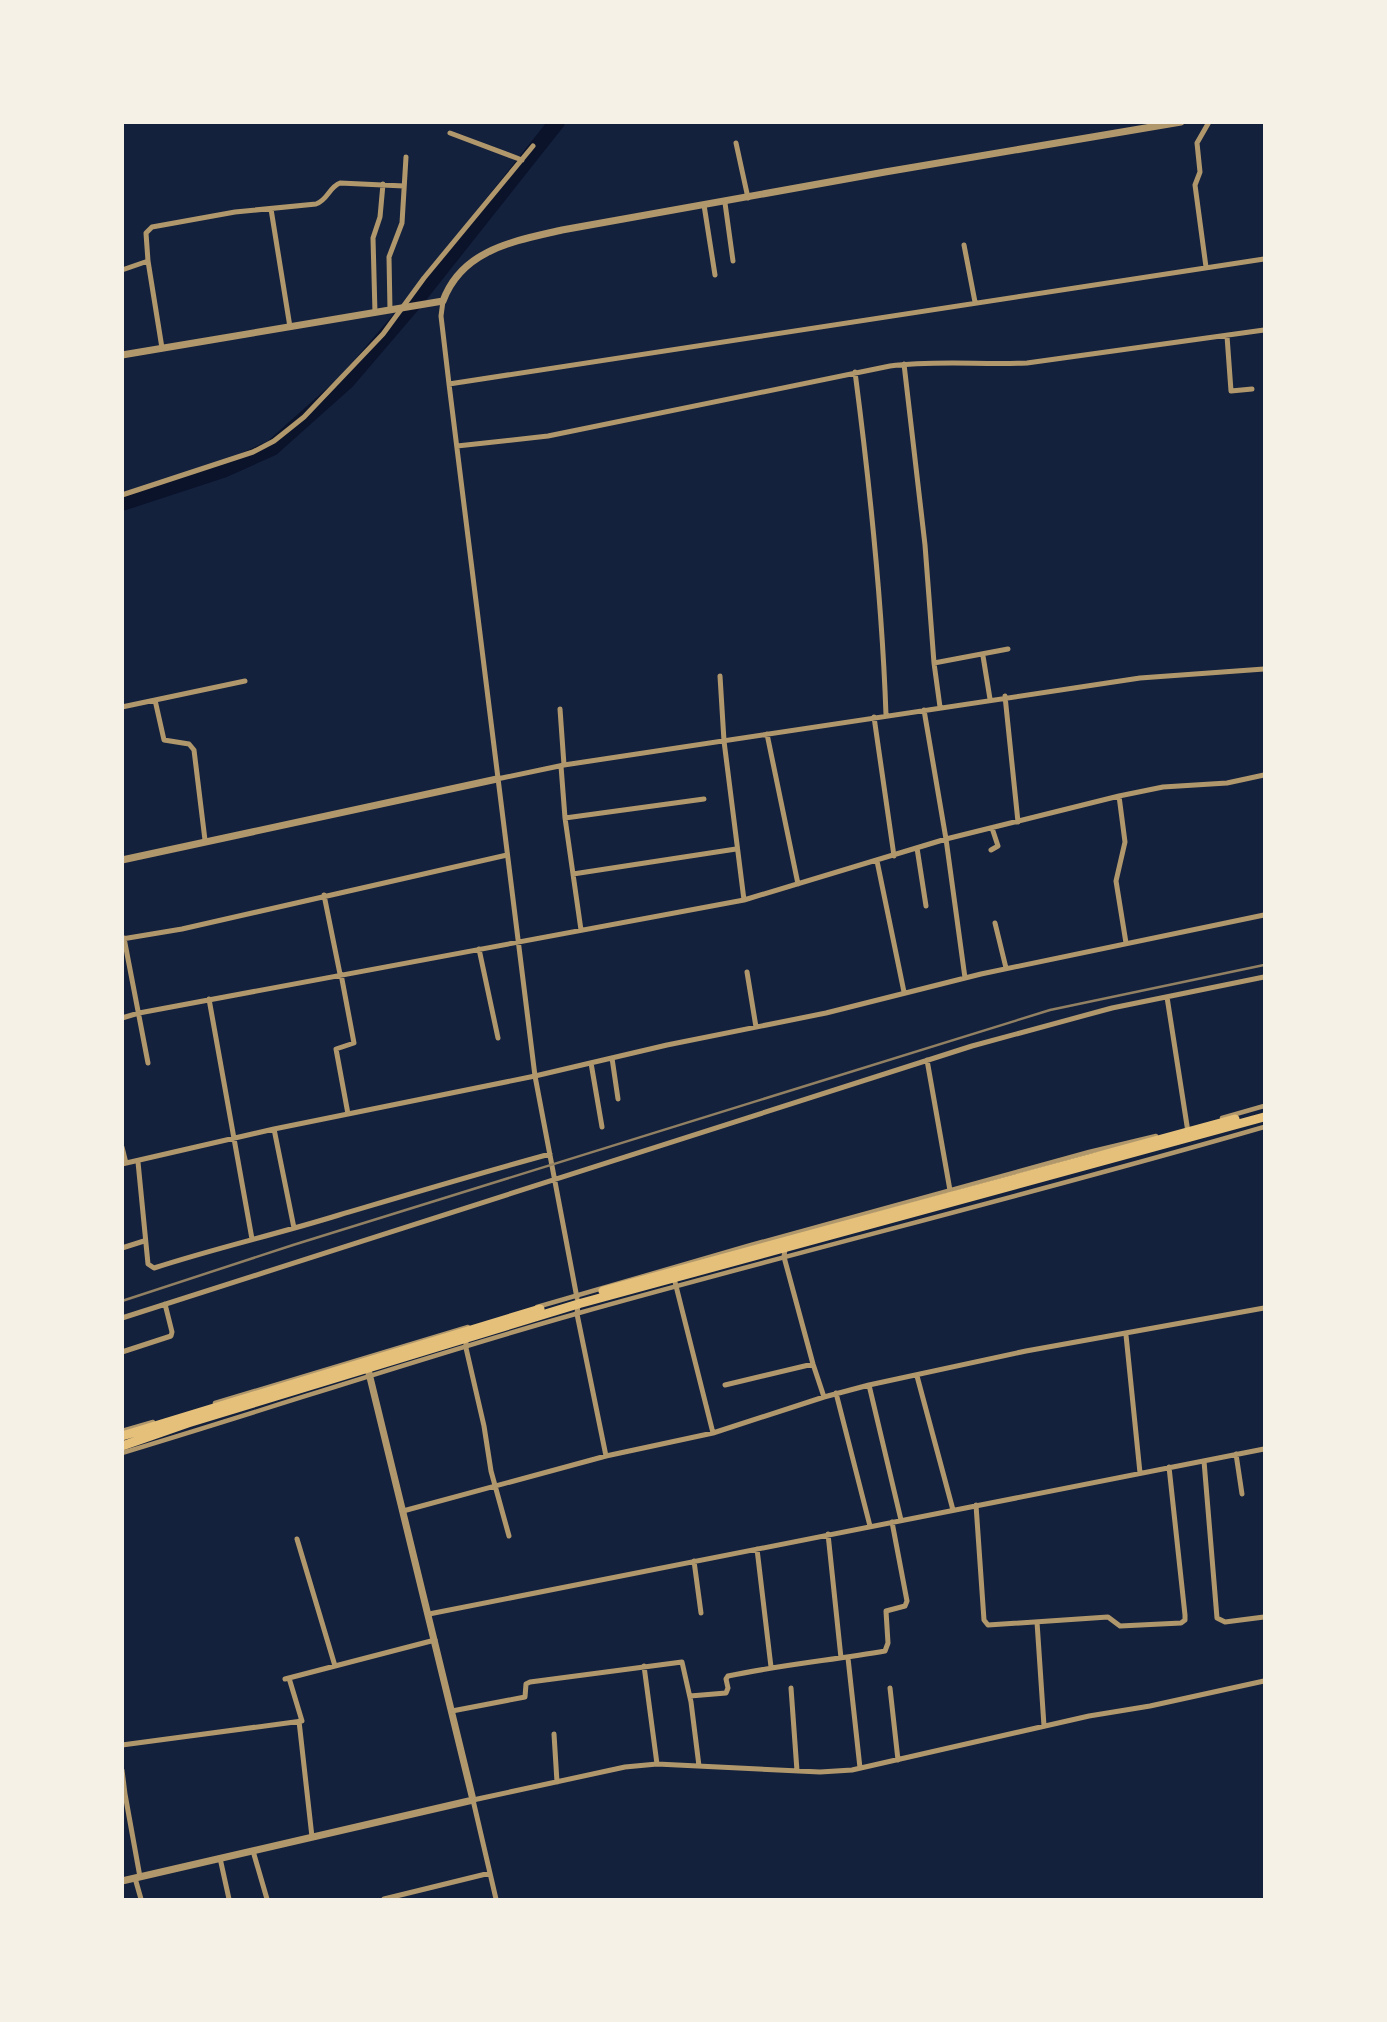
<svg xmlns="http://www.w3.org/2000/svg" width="1387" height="2022" viewBox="0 0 1387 2022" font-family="'Varela Round',sans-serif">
  <rect width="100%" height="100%" fill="#14213d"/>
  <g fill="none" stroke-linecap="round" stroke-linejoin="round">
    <path stroke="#0b132b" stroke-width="16" d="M122,503l101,-33 49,-22 75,-67 65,-76 145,-183"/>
    <path stroke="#b1986c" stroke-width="4.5" d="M1222,1118l42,-12
      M537,1307l214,-62 338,-93 67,-16
      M215,1403l253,-76
      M122,1431l31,-9
      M122,1453c153,-46 304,-97 457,-140 228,-64 458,-120 685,-186"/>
    <path stroke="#b1986c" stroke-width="5" d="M450,133l72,27
      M736,143l12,55
      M725,203l8,58
      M704,205l11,70
      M271,209l19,118
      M964,245l11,57
      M148,261l14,87
      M1206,267l-11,-82 5,-13 -3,-29 12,-21
      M122,270l26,-9 -2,-28 6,-6 83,-15 81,-8c12,-4 13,-17 24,-21l64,3
      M443,301l-2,15 8,68 86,692 42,222
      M390,310l-1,-53 13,-34 4,-66
      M375,313l-2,-75 7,-21 3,-33
      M1227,336l4,55 21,-2
      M904,364l21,181 9,118 74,-14
      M855,372c15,115 27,228 31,343
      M449,384l815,-125
      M457,446l91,-10 342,-70c45,-6 91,-1 137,-3l237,-33
      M122,495l131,-43 21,-11 30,-24 79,-83 41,-56 109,-132
      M983,656l7,43
      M934,663l6,44
      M720,676l4,65 20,159 202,-61 173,-43 44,-9 64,-4 37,-8
      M1005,696l13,126
      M155,700l9,40 25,4 5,6 11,90
      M122,707l123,-26
      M560,709l4,56
      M924,710l22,129 19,139
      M874,717l20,139
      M767,734l31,150
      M561,766l4,52 16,112
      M497,779l67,-14 576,-87 124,-9
      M1119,796l6,46 -9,39 10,62
      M565,818l139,-19
      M917,848l9,58
      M991,850l7,-4 -6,-18
      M877,861l27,131
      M573,874l163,-25
      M324,895l16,79
      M995,923l11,45
      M124,938l24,125
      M122,939l60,-10 325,-74
      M479,949l19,89
      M747,972l9,55
      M341,974l13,69 -18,6 12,65
      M1167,997l21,135
      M209,999l43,240
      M122,1018l17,-5 605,-113
      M612,1058l6,41
      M927,1060l24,136
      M591,1063l11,64
      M274,1129l20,99
      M122,1147l4,16
      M138,1162l10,102 6,4c61,-20 124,-34 185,-53 71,-21 141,-42 211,-61
      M122,1164l152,-35 261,-53 132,-31 159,-32 155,-39 283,-59
      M122,1248l22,-7
      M785,1249l-1,8 29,107 11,33
      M674,1278l39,155
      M578,1305l-1,9 29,142
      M122,1318l850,-272 140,-38 152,-31
      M1126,1335l14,138
      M466,1338v10l18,78 7,45 18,65
      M122,1352l49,-16 1,-4 -7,-28
      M917,1376l36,134
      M725,1385l88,-21
      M869,1385l32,135
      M836,1393l34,133
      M1236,1454l6,40
      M1204,1461l13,157 8,4 39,-5
      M976,1505l8,115 4,5 120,-8 12,9 61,-3 4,-3v-5l-16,-148
      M403,1511l203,-55 107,-23 111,-36 45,-12 157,-34 238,-43
      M828,1534l13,124
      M297,1539l38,127
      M757,1549l14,118
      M694,1561l7,52
      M429,1614l835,-165
      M1037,1622l7,104
      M848,1658l12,110
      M644,1666l13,98
      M285,1679l150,-39
      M791,1688l6,83
      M890,1688l8,72
      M690,1696l36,-3 2,-5 -2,-9 2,-3c52,-11 105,-16 157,-25l3,-8 -2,-32 19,-5 2,-5 -15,-79
      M452,1711l73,-14 1,-13 4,-2 152,-20 9,40 8,64
      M299,1721l13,116
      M554,1734l3,48
      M122,1745l180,-24 -13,-43
      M122,1770l3,24
      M122,1794h3l15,83
      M253,1851l14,48
      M220,1858l9,41
      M135,1878l6,21
      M384,1899l106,-26
      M496,1899l-23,-99 152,-33 32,-3 163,8 32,-2 237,-54 61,-10 114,-25"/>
    <path stroke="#b1986c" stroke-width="7" d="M122,355l321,-54c19,-52 72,-60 119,-71l323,-58 296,-50
      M122,860l375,-81
      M122,1881l351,-81 -106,-435"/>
    <path stroke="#e5c07b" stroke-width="9" d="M603,1291l632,-172
      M122,1436l418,-127
      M122,1446l66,-23 390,-119 686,-187"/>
    <path stroke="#918062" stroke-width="2.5" d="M122,1301l171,-56 757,-235 214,-45"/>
  </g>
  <rect width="1387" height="2022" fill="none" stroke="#f6f1e7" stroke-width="248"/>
</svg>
